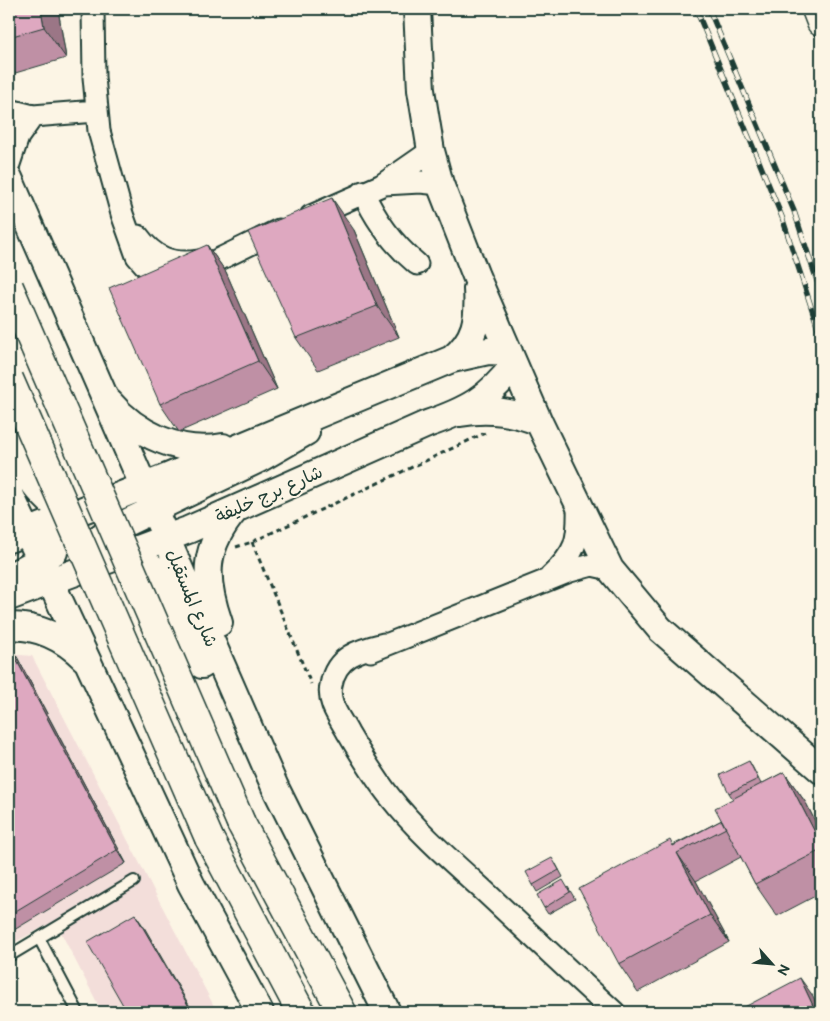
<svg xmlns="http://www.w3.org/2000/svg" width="830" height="1021" viewBox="0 0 830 1021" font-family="'Balsamiq Sans','Playpen Sans Arabic',sans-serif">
  <rect width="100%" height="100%" fill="#fcf5e5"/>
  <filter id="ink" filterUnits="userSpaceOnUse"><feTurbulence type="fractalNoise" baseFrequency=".02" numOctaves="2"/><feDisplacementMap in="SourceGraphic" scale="10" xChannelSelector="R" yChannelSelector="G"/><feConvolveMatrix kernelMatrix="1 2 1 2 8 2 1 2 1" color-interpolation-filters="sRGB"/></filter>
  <g filter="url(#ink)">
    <path fill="#f3deda" d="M9,654l23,2 185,356h-115l-47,-91 -46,24z"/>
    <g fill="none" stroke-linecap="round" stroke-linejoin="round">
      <defs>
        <path id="service" d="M39,938l39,74
          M9,956l125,-75"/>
        <path id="minor" d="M93,9l1,68 5,54 23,83 15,42 8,9 21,10 23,-1 90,-44
          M9,110l24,6 63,-5
          M9,164l9,-27 15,-21
          M384,184l36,-2 20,2
          M363,192c13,29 30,52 54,72
          M311,216l71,-31 49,-34
          M138,236c16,22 34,29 60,25
          M550,577c27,-25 29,-37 28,-72
          M384,644c-25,6 -48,12 -53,41 -4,18 9,33 17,48 13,22 26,44 42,64 26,33 59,62 91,91 44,41 88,83 133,124
          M371,651l199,-80 22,-6 18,4"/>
        <path id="tertiary" d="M417,9l4,81 10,61 9,33 36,92 63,146 71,147 50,60 161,141
          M9,178l266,609 112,225
          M452,359c24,-20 27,-40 25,-70
          M109,402c27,32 71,53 114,45
          M460,413c28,-5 53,-2 79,9
          M9,442c14,30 34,60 65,76
          M9,492l182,392 69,128
          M27,532c30,6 112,17 130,40 18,22 33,66 45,93
          M9,539l156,-61 287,-119 36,-8 21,1
          M95,541l14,-10 150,-72 47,-27
          M9,577l45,-25
          M9,597l179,-67 239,-106c41,-14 61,-25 87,-59
          M219,623c-16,-46 -16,-76 17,-114
          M9,626c29,0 54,11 75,32"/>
        <path id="secondary" d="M241,823l101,189
          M209,838l92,174"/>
        <path id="motorway" d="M816,9l5,13"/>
      </defs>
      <use href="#service" stroke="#1f3d34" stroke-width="14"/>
      <use href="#minor" stroke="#1f3d34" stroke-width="25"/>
      <use href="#tertiary" stroke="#1f3d34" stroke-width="30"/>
      <use href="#secondary" stroke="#1f3d34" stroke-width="31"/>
      <use href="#motorway" stroke="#1f3d34" stroke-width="31"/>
      <path stroke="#1f3d34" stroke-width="3" stroke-dasharray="5 4" stroke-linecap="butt" d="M252,542l59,142
        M236,547l16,-5 233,-109"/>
      <use href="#service" stroke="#fcf5e5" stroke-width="10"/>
      <use href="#minor" stroke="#fcf5e5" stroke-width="21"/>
      <use href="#tertiary" stroke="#fcf5e5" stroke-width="26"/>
      <use href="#secondary" stroke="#fcf5e5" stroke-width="28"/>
      <use href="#motorway" stroke="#fcf5e5" stroke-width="28"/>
      <defs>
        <path id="rail" d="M696,9l86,208 39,120
          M709,9l85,202 27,82"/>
      </defs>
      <use href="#rail" stroke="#1f3d34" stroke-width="5.5"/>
      <use href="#rail" stroke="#fcf5e5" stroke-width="4" stroke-dasharray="11" stroke-linecap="butt"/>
      <defs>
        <path id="secondary-bridge" d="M9,287l232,536
          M9,379l200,459"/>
      </defs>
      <use href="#secondary-bridge" stroke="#1f3d34" stroke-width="31" stroke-linecap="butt"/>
      <use href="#secondary-bridge" stroke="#fcf5e5" stroke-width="28"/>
    </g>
    <path fill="#bf90a5" stroke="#1f3d34" d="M9,9h49l8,49 -54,16 -3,-5z
      M354,230l45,107 -81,33 -22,-32z
      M207,245l19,27 51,117 -98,43 -19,-28z
      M9,646l8,11 109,206 -117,70z
      M749,761l4,7 8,16 23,-12 22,31 15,30v60l-44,23 -22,-32 -14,-27 -45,24 33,61 -91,50 -19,-28 54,-119 49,-25 11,-21 -4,-6z
      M556,864l7,13 -26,15 -4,-7z
      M568,887l7,12 -27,15 -4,-6z"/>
    <path fill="#9b7686" stroke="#1f3d34" d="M41,9h17l8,49 -22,-31z
      M332,198l22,32 45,107 -22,-31z
      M207,245l19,27 51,117 -19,-28z
      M9,646l8,11 109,206 -9,-13z
      M784,772l22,31 15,30v11z
      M677,853l19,28 33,61 -19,-27z
      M135,914l9,13 49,85h-1z
      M800,978l13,18 7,16h-4z"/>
    <path fill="#dea8c0" stroke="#1f3d34" d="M9,9h32l3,18 -35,10z
      M332,198l45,108 -81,32 -48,-106z
      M207,245l51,116 -98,43 -51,-116z
      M9,646l108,204 -108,65z
      M749,761l9,18 -29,14 -9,-18z
      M784,772l37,72v6l-66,34 -40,-76z
      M722,820l4,8 -49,25 33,62 -91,49 -40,-75 91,-49 3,6z
      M552,858l7,12 -26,15 -7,-13z
      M563,880l7,12 -26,16 -7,-13z
      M135,914l57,98h-65l-40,-70z
      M800,978l16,34h-81z"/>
  </g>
  <g text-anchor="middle" stroke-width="4" stroke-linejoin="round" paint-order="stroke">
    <g font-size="18" fill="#1f3d34" stroke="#fcf5e5">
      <text transform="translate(269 494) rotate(-24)" y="6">شارع برج خليفة</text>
      <text transform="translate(192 598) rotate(67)" y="6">شارع المستقبل</text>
    </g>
  </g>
  <rect width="830" height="1021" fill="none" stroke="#fcf5e5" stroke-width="30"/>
  <rect x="15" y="15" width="800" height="991" fill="none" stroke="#1f3d34" stroke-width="2" filter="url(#ink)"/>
  <g transform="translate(772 964) rotate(117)" stroke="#fcf5e5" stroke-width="4" paint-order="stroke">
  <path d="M0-4L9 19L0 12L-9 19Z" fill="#1f3d34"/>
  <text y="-8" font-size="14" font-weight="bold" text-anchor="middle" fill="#1f3d34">N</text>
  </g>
</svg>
